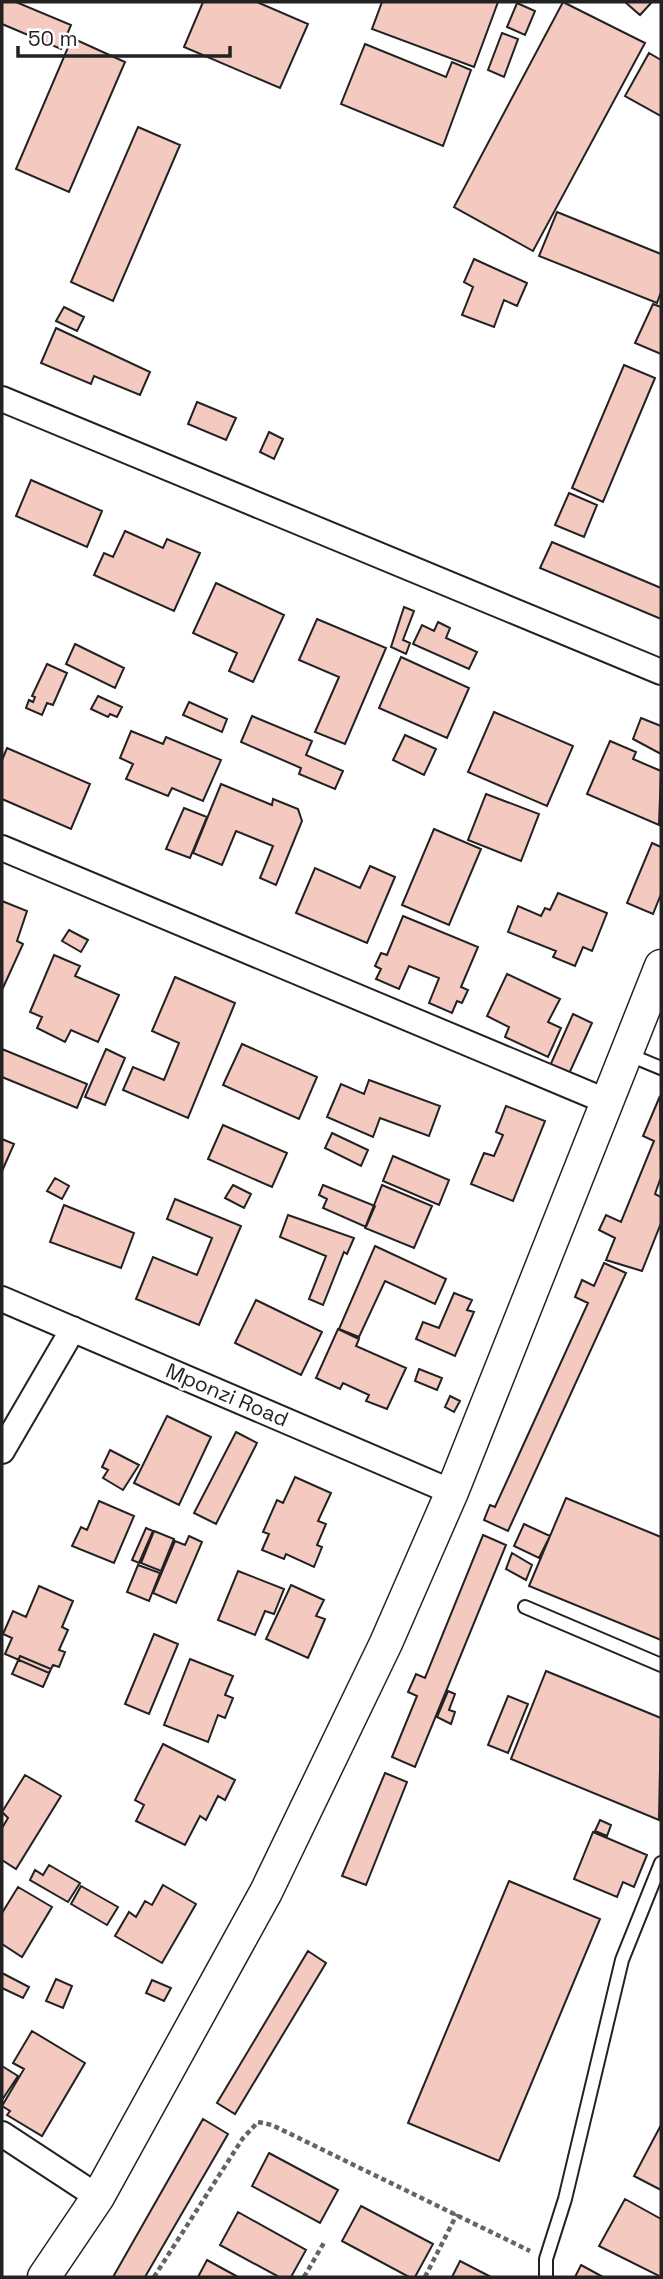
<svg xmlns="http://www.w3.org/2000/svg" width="663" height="2279" viewBox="0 0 663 2279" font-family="'Space Grotesk',sans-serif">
  <rect width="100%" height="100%" fill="#fff"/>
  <path fill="#f3c9c0" stroke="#222" stroke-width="2" d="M2,2h14l55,23 -10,24 -59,-25z
    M203,2h54l51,22 -28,64 -96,-41z
    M382,2h116l-24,65 -102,-38z
    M563,2l82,41 -112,208 -79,-44z
    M625,2h27l-12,13z
    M517,3l18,8 -10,24 -18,-8z
    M502,33l16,6 -14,38 -16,-7z
    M72,38l53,24 -56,130 -53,-23z
    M365,44l81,33 6,-15 19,8 -28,76 -102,-42z
    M649,53l12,7v56l-36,-20z
    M138,127l42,18 -67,156 -42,-19z
    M557,212l104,42v38l-4,11 -118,-47z
    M474,259l53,24 -10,23 -13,-6 -10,27 -32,-12 11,-28 -9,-5z
    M653,304l8,3v47l-26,-11z
    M64,307l20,10 -7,14 -21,-10z
    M56,328l94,44 -10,23 -46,-19 -3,8 -50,-21z
    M624,365l31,13 -52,124 -31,-14z
    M197,402l39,16 -10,22 -38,-16z
    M269,432l14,7 -9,20 -14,-7z
    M31,480l71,31 -15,36 -71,-31z
    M569,493l28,12 -13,32 -29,-12z
    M125,531l38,17 4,-9 33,14 -26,58 -80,-36 10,-22 9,4z
    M552,542l109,46v31l-121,-51z
    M216,583l68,32 -31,67 -24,-11 8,-18 -44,-20z
    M404,607l10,4 -11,29 7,3 -4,11 -15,-7z
    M317,619l69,29 -41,96 -30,-12 24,-55 -40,-17z
    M438,622l12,6 -4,10 31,14 -8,17 -56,-25 9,-19 12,6z
    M75,644l49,24 -9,20 -49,-24z
    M401,657l68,31 -22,50 -68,-30z
    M47,664l20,9 -14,32 -6,-2 -5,12 -16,-7 3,-8 4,2 2,-5 -3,-1z
    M98,696l24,11 -5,10 -7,-3 -2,3 -17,-8z
    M189,702l38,17 -5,13 -39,-17z
    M494,712l79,34 -26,60 -79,-34z
    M252,716l60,25 -6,14 37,16 -8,18 -36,-15 2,-6 -60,-26z
    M641,718l20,8v28l-28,-15z
    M131,731l32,13 3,-7 55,23 -18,41 -31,-13 -4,8 -42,-17 7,-15 -13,-6z
    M405,735l31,14 -12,26 -31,-15z
    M610,741l26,11 -3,7 28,12 -2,54 -72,-31z
    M7,748l83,36 -19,45 -69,-30v-39z
    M221,784l51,21 1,-6 25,10 4,12 -26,64 -16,-7 13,-32 -37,-15 -14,34 -29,-12z
    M486,794l53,20 -18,47 -53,-21z
    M184,808l23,9 -17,41 -24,-9z
    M434,829l47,20 -32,76 -47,-20z
    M652,843l9,4v47l-8,20 -26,-11z
    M370,866l25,11 -28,66 -71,-30 19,-45 45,20z
    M558,893l49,20 -15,38 -9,-4 -8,19 -22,-9 3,-6 -48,-19 10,-26 23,10 4,-8 5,2z
    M2,901l25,10 -10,30 6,3 -21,46z
    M403,916l75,31 -17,40 7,3 -6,13 -5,-2 -5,12 -23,-10 10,-25 -30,-12 -10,23 -23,-10 5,-10 -6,-3 6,-13 6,2z
    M69,930l19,10 -7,12 -19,-11z
    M54,955l26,11 -5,10 44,19 -21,47 -27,-12 -6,12 -28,-14 5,-11 -12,-5z
    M507,974l53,25 -12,23 13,6 -13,29 -43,-20 4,-10 -22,-11z
    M175,977l60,26 -47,115 -65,-28 10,-23 31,13 15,-37 -27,-12z
    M573,1014l19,9 -24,53 -19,-8z
    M242,1044l75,33 -18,42 -76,-34z
    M2,1049l85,35 -10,24 -75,-31z
    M106,1049l19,9 -20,47 -20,-8z
    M369,1080l71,26 -11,30 -49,-18 -7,19 -46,-20 14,-33 23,10z
    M660,1096l1,81 -6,17 6,3v26l-19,48 -36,-11 9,-22 -16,-8 7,-15 15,7 33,-81 -11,-5z
    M506,1106l39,15 -32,80 -42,-17 13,-31 10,3 9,-21 -7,-3z
    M223,1125l64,28 -15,34 -64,-28z
    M332,1133l36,17 -7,16 -36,-18z
    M2,1139l12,5 -12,27z
    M393,1156l56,24 -10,25 -56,-24z
    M55,1178l14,8 -7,13 -15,-8z
    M233,1185l18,9 -7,14 -19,-10z
    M323,1185l52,21 -9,21 -43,-19 4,-9 -8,-4z
    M382,1185l50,21 -18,42 -49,-20z
    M175,1199l66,27 -42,99 -63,-26 17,-42 44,18 15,-37 -45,-19z
    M64,1205l70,28 -13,35 -71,-26z
    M288,1215l66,23 -7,16 -3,-2 -21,53 -14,-6 17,-43 -46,-19z
    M375,1246l71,33 -11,25 -50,-23 -26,56 -20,-8z
    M604,1263l22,10 -118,258 -24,-11 6,-15 5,2 93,-204 -13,-6 7,-17 12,6z
    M454,1293l18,7 -5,10 7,2 -19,44 -39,-17 7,-17 16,6z
    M256,1300l66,32 -21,43 -66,-32z
    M338,1329l21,10 -3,7 50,22 -19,41 -21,-8 3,-6 -26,-12 -3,6 -24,-11z
    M419,1369l23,9 -5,12 -22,-9z
    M450,1396l10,5 -6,11 -9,-5z
    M167,1416l44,21 -32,68 -45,-22z
    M236,1432l21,11 -41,81 -22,-11z
    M110,1450l29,15 -16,25 -20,-12 5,-8 -6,-3z
    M295,1477l36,16 -13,28 8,3 -9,21 5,2 -8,20 -28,-13 -2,5 -22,-9 7,-16 -6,-2 14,-32 6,3z
    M566,1498l95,39v103l-132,-54z
    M99,1501l35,15 -20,47 -42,-17 9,-19 6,3z
    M524,1524l26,12 -11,22 -25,-12z
    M146,1528l7,3 -14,32 -7,-3z
    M154,1531l20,8 -13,32 -20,-8z
    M483,1535l23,10 -91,222 -23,-10 25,-61 -9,-4 8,-18 9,4z
    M189,1536l13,6 -26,61 -23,-10 22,-52 10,4z
    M512,1553l20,12 -6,15 -20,-11z
    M138,1565l22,8 -11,28 -22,-9z
    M238,1571l46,18 -10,25 -9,-3 -10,24 -37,-15z
    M291,1585l33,15 -8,16 9,3 -17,39 -42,-19z
    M39,1586l34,15 -11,26 6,3 -9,20 6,2 -6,15 -6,-2 -4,8 -44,-19 7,-16 -9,-4 10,-23 13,6z
    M154,1634l24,10 -29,70 -24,-10z
    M20,1656l31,13 -8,18 -31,-13z
    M190,1659l43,17 -8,19 8,3 -8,20 -7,-3 -10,27 -44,-17z
    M546,1671l115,47 -2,102 -148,-61z
    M448,1691l7,3 -6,16 6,2 -4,12 -14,-7z
    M508,1696l20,8 -20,49 -20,-8z
    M163,1744l72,36 -10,20 -7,-4 -12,24 -6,-4 -15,29 -49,-24 8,-16 -9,-5z
    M385,1773l22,9 -41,103 -24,-9z
    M25,1775l36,21 -45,73 -14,-9v-32l6,-10 -6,-6z
    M600,1820l11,5 -4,11 -12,-5z
    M593,1832l54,23 -13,32 -11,-5 -6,15 -43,-18z
    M49,1865l31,18 -12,19 -38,-22 5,-10 8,5z
    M509,1881l91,38 -101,242 -91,-38z
    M163,1885l33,19 -34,59 -47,-27 14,-24 7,5 9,-16 7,4z
    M81,1886l37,21 -11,18 -36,-21z
    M18,1887l34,20 -30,50 -20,-13v-31z
    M308,1951l18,12 -91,151 -18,-11z
    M2,1973l27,14 -6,11 -21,-10z
    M56,1979l16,7 -9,22 -17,-7z
    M152,1980l19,8 -7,13 -18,-8z
    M32,2031l53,32 -43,73 -35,-21 3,-4 -8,-5 22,-37 -11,-6z
    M2,2066l16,10 -16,24z
    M203,2119l25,15 -83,143h-32z
    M661,2125v65l-27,-14z
    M269,2153l69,37 -18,33 -68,-37z
    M625,2199l36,20v58l-62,-31z
    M361,2206l72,38 -18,33h-6l-67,-36z
    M238,2212l68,38 -15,27h-12l-59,-32z
    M207,2260l31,17h-40z
    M460,2261l31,16h-39z
    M581,2265l22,12h-28z"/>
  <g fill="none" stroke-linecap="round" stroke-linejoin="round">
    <defs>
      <path id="service" d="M627,1054l34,14
        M525,1607l136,58
        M546,2277v-18l19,-60 57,-239 39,-97"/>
      <path id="minor" d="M2,399l659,273
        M2,848l606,254
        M2,1299l450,193
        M2,1451l71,-122
        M2,2134l96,63"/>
      <path id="tertiary" d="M44,2277l54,-80 168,-305 120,-249 66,-151 209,-526"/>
    </defs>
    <use href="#service" stroke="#222" stroke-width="16"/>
    <use href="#minor" stroke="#222" stroke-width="28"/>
    <use href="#tertiary" stroke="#222" stroke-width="35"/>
    <path stroke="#646464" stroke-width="4.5" stroke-dasharray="5 3.5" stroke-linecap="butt" d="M154,2277l89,-139 15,-16 14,3 258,126
      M304,2277l21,-36
      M425,2277l32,-63"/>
    <use href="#service" stroke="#fff" stroke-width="12"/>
    <use href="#minor" stroke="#fff" stroke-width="24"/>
    <use href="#tertiary" stroke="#fff" stroke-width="32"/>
  </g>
  <g text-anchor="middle" stroke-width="5" stroke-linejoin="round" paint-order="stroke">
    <g font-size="21" fill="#222" stroke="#fff">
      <text transform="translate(227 1395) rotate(23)" y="7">Mponzi Road</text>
    </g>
  </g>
  <rect width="663" height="2279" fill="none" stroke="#222222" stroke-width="7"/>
  <path d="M18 46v10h212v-10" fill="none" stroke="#222222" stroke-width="3.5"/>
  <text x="28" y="46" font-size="21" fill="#222222" stroke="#ffffff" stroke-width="5" paint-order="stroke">50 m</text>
</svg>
